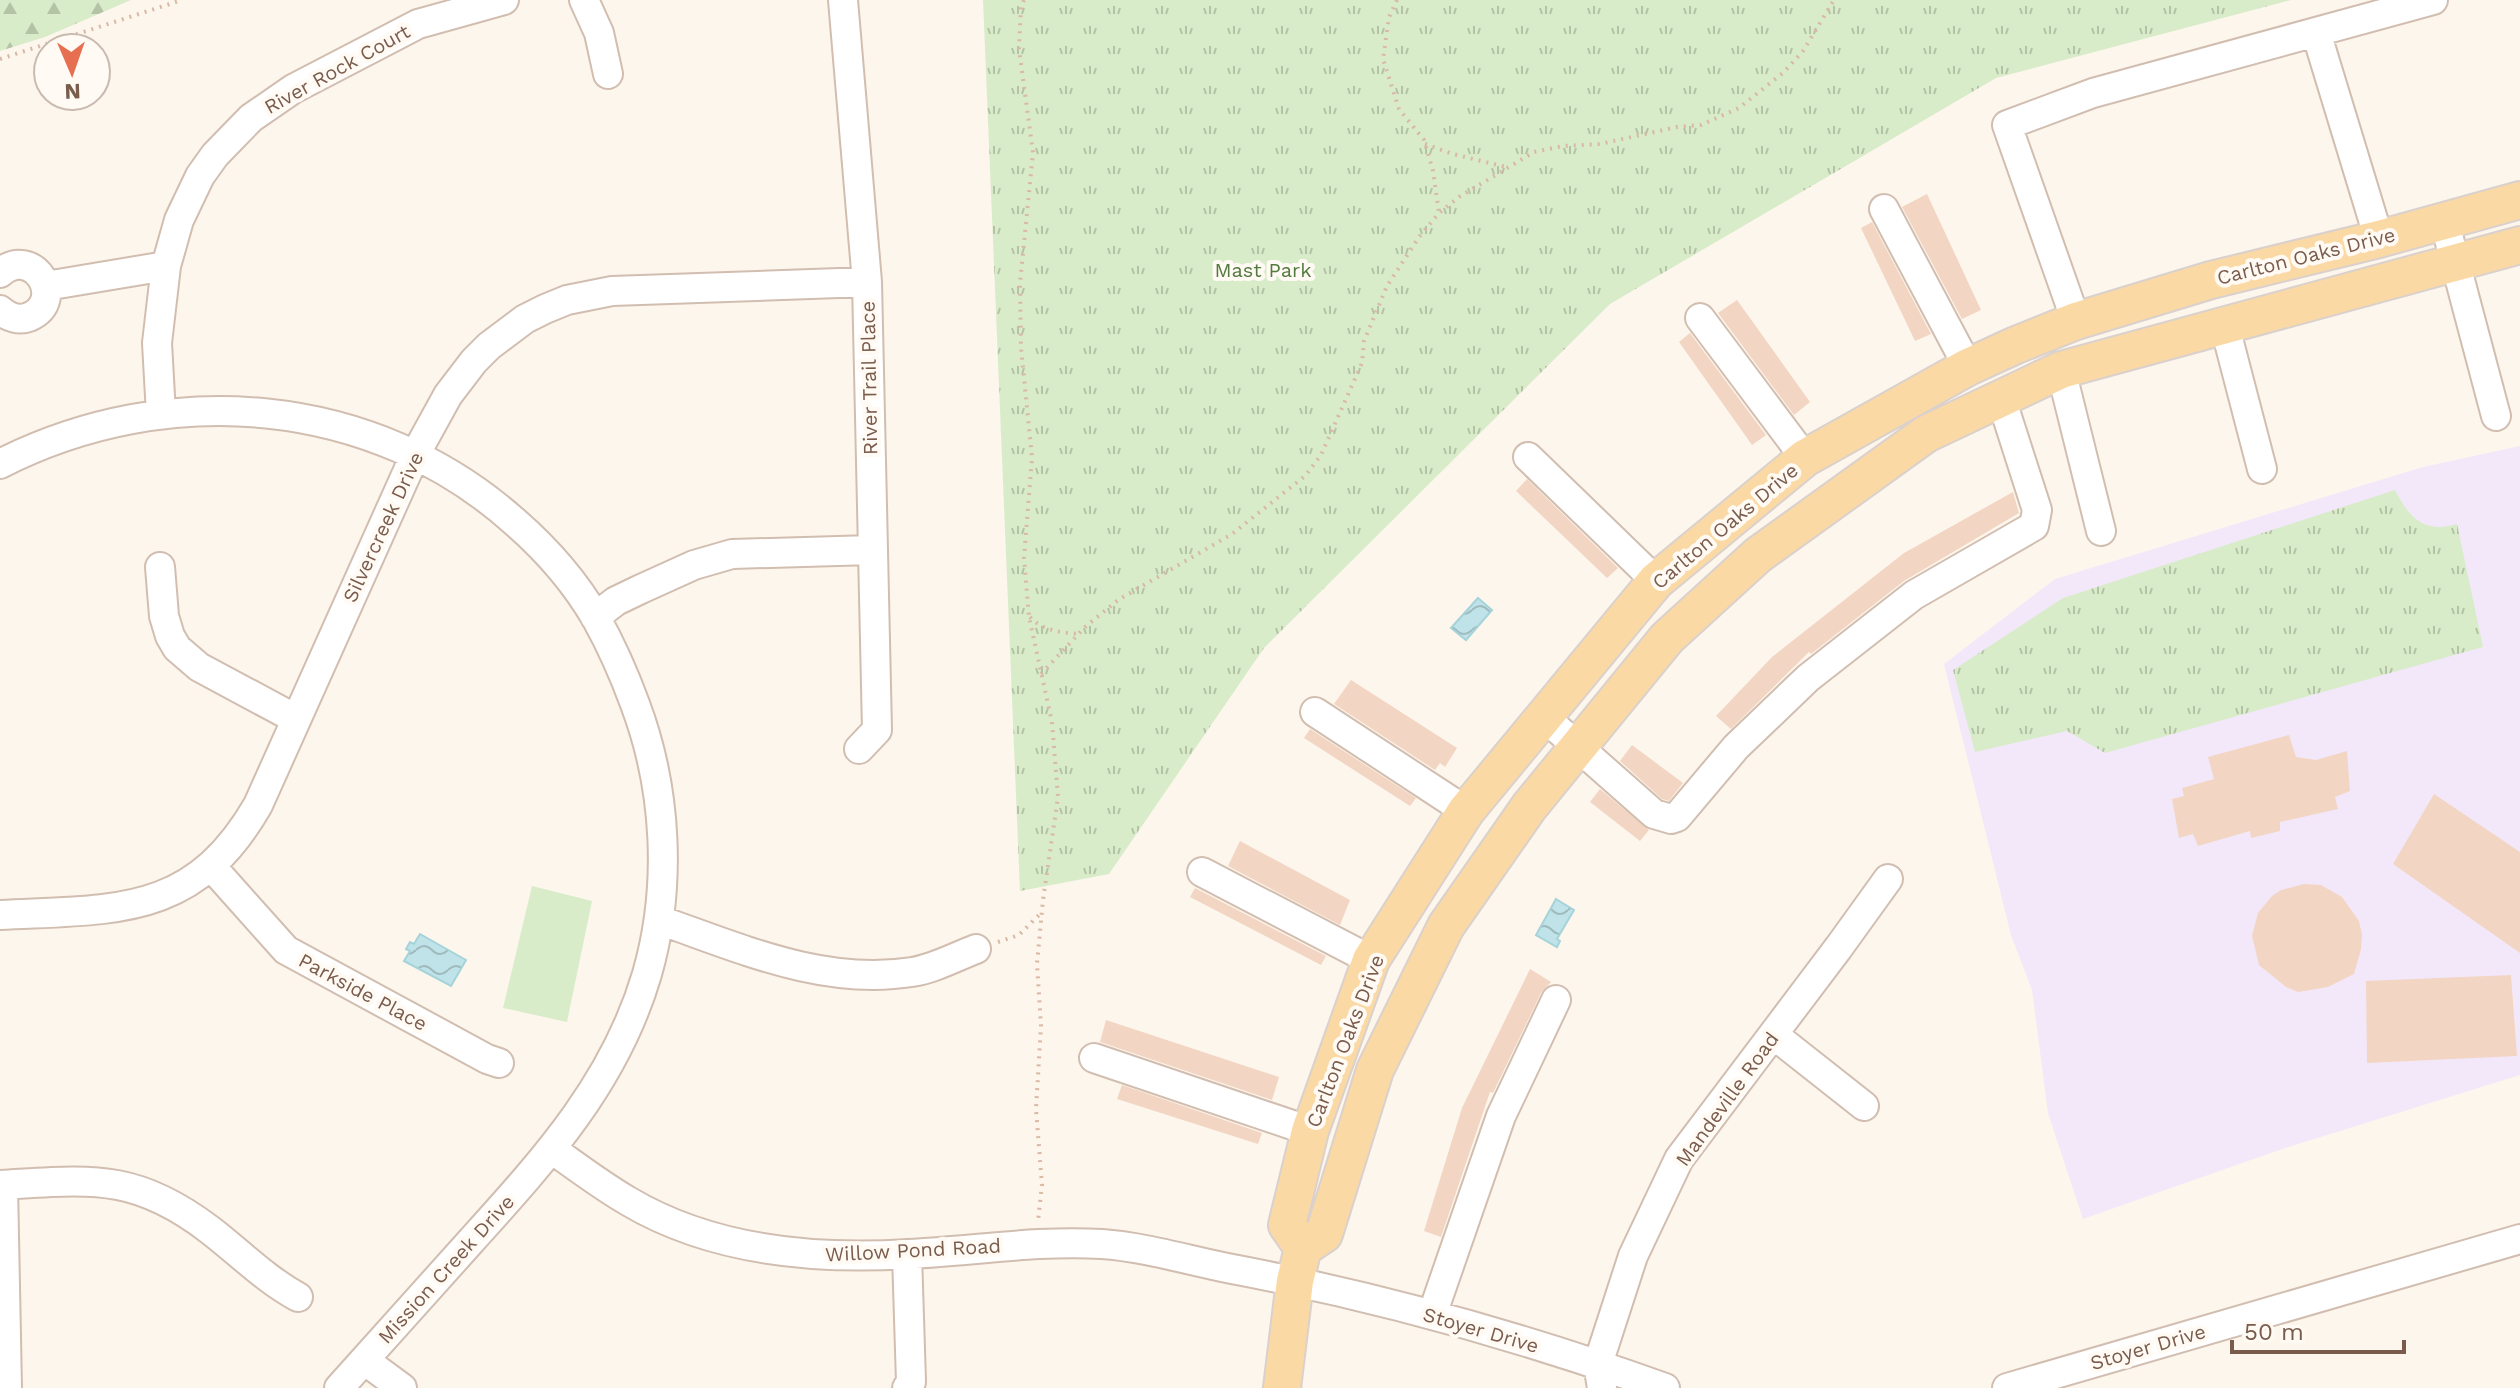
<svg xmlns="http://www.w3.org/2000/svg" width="2520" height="1388" viewBox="0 0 2520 1388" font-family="'Work Sans',sans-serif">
  <defs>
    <pattern id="forest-firs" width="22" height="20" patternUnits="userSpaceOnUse" patternTransform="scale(2)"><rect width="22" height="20" fill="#d8ecc9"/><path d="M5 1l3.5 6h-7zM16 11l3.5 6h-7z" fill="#b4c2a5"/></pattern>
    <pattern id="park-tufts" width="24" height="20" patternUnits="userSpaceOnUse" patternTransform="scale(2)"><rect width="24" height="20" fill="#d8ecc9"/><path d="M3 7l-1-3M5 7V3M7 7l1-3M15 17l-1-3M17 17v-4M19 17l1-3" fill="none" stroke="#b4c2a5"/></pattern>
    <pattern id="water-waves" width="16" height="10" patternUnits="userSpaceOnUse" patternTransform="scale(2)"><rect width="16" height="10" fill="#bfe3e8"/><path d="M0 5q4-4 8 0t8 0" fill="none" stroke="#a0bbbe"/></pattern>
  </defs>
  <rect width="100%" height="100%" fill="#fdf6ec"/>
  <path fill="#f3e8fa" d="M2520,446v629l-238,74 -199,70 -35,-106 -16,-123 -21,-55 -67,-271 111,-85 368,-112z"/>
  <path fill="#d8ecc9" d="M532,886l60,15 -25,121 -64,-14z"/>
  <path fill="url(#forest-firs)" d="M0,0h131l-86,37 -45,14z"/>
  <path fill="url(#park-tufts)" d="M983,0h1308l-295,78 -386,226 -346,344 -155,226 -89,17z
    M2395,490c14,27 28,44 62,34l26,123 -378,106 -38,-22 -92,21 -22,-82 110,-72z"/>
  <path fill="url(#water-waves)" stroke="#a5d3da" stroke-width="2" d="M1478,598l14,12 -26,30 -15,-12z
    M1556,899l18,11 -17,29 3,2 -3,6 -21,-12z
    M420,934l46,26 -15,26 -47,-25 6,-10 -4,-2 4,-7 4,2z"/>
  <path fill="#f3d5c3" d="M1927,194l54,116 -19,9 -60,-112z
    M1872,222l59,112 -16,7 -54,-113z
    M1737,300l73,102 -16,13 -76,-102z
    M1690,333l76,102 -14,10 -73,-103z
    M1527,479l91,89 -11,10 -91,-87z
    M2013,492l6,21 -115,68 -93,73 -2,-2 -78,77 -15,-13 56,-59 132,-104z
    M1351,680l106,68 -12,19 -5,-4 -5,7 -101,-66z
    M1310,729l106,69 -6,8 -106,-68z
    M2289,735l7,22 20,3 31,-9 3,40 -15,6 3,12 -58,13v9l-29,7 -1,-7 -52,15 -5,-12 -14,4 -7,-39 12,-3 -2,-8 32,-9 -6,-22z
    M1632,745l51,38 -14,18 -7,-2 -42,-38z
    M1600,789l49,41 -9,11 -50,-39z
    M2434,794l86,58v101l-127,-89z
    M1240,841l110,59 -10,25 -112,-59z
    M2304,884l17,1 21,12 17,24 3,14 -1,14 -7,25 -26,13 -30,5 -12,-5 -27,-22 -7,-29 6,-23 14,-17 9,-6z
    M1195,888l131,68 -5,9 -131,-68z
    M1530,969l21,13 -10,11 -48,100 -3,-1 -49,145 -17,-6 38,-123z
    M2511,975l6,81 -150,7 -1,-82z
    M1106,1020l173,57 -7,23 -172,-58z
    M1122,1085l140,48 -4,11 -141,-45z"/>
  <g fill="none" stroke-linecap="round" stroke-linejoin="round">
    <defs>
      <path id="minor" d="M584,0l15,33 9,41
        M843,0l24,282 10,448 -18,19
        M2316,32l63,207
        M1884,209l84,158
        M2444,220l52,196
        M0,273c33,-29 68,27 29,44 -10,4 -21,0 -29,-7
        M46,286l120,-20
        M1700,318l105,140
        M2076,321l-69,-196 86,-32 340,-93
        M2225,327l37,142
        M2061,370l40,161
        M161,414l-4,-71 9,-77 13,-46 21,-44 15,-21 36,-37 42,-29 125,-65 86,-24
        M1528,457l128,124
        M0,464c167,-85 373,-69 515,58 31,27 60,60 81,96 15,27 28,56 39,86 32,85 37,183 12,270 -32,109 -103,186 -176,267 -44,49 -88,98 -132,147
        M160,567l4,49 6,20 7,12 22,19 97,52
        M595,617l21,-16 25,-12 53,-24 38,-11 140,-4
        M1315,712l151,99
        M1544,717l110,97 17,5 6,-2 59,-70 72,-69 106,-83 120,-69 3,-16 -36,-112
        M211,866l75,84 201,109 12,4
        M1202,872l169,88
        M0,915c115,-6 193,3 258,-110l157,-350 33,-60 26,-34 15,-15 36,-27 20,-10 22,-9 45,-9 255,-9
        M659,920c81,28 164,66 253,52 21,-3 43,-15 64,-23
        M1774,1035l90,71
        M1094,1058l216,73
        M553,1150c24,17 49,36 75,51 84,50 185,59 281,53 64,-3 129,-14 193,-10 42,3 85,16 125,24 149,28 296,69 438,120
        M0,1185c90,-5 134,-13 210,45 30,23 55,49 88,67
        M3,1185l4,203
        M1432,1315l69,-199 55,-116
        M364,1360l38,28
        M907,1388l4,-6 -4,-128
        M1602,1388l-4,-24 35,-108 46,-97 160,-212 49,-68
        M2007,1388l513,-149"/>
      <path id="major" d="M1303,1248l-16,-23 23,-94 61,-171 95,-149 190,-230 149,-123 163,-91 48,-22 60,-24 135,-41 168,-41 141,-39
        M1282,1388l13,-107 8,-33 21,-14 51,-164 71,-144 83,-119 138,-169 91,-83 168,-121 135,-64 459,-125"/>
    </defs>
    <use href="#minor" stroke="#d1beb0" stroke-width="32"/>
    <use href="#major" stroke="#dad1cd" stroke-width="40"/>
    <path stroke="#d9b8a5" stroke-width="4" stroke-dasharray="2 6" stroke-linecap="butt" d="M1024,0l-3,6 -2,43 14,104 -13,130 1,65 11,109 -8,101 5,59 23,105 6,75 -15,103 -6,64 4,62 -5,83 6,76 -4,36
      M1397,0l-8,17 -6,42 16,50 25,31 9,31 6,42
      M0,59l182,-59
      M1425,144l28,10 53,13
      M1030,617c13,14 30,15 48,17
      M1041,674l44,-47 33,-27 114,-66 73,-58 16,-21 41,-92 2,-22 23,-55 32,-49 20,-24 20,-16 75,-45 29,-6 37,-2 77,-17 24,-2 38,-17 45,-36 19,-21 31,-51
      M998,942l21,-7 21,-21"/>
    <use href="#minor" stroke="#fff" stroke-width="28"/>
    <use href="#major" stroke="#fbd9a5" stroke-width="36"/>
  </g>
  <g text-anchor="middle" stroke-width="8" stroke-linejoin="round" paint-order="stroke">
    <g font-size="20" fill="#7a5c4d" stroke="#fffaf3">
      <text transform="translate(337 69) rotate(-29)" y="7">River Rock Court</text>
      <text transform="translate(2306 256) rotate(-14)" y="7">Carlton Oaks Drive</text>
      <text transform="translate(869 378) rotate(-91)" y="7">River Trail Place</text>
      <text transform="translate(1725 526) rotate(-40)" y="7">Carlton Oaks Drive</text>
      <text transform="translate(383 527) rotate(-65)" y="7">Silvercreek Drive</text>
      <text transform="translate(363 992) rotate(28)" y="7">Parkside Place</text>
      <text transform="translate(1345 1041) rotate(-69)" y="7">Carlton Oaks Drive</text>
      <text transform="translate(1727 1099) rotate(-54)" y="7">Mandeville Road</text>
      <text transform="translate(913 1250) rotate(-3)" y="7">Willow Pond Road</text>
      <text transform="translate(446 1269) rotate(-48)" y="7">Mission Creek Drive</text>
      <text transform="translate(1481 1330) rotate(16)" y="7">Stoyer Drive</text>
      <text transform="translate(2148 1347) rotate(-16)" y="7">Stoyer Drive</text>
    </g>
    <g font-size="20" fill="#537a41" stroke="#fffaf3">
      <text x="1263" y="277">Mast Park</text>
    </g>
  </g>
  <g transform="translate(72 72) rotate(178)"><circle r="38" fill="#fffaf3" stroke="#cabbb1" stroke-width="2"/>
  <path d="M0-6L14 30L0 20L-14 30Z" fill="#e76f51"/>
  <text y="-12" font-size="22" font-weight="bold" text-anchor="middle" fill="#7a5c4d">N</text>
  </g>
  <path d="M2232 1340v12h172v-12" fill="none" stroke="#7a5c4d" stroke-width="4"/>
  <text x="2244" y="1340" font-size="24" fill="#7a5c4d" stroke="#fffaf3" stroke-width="6" paint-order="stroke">50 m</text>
</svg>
